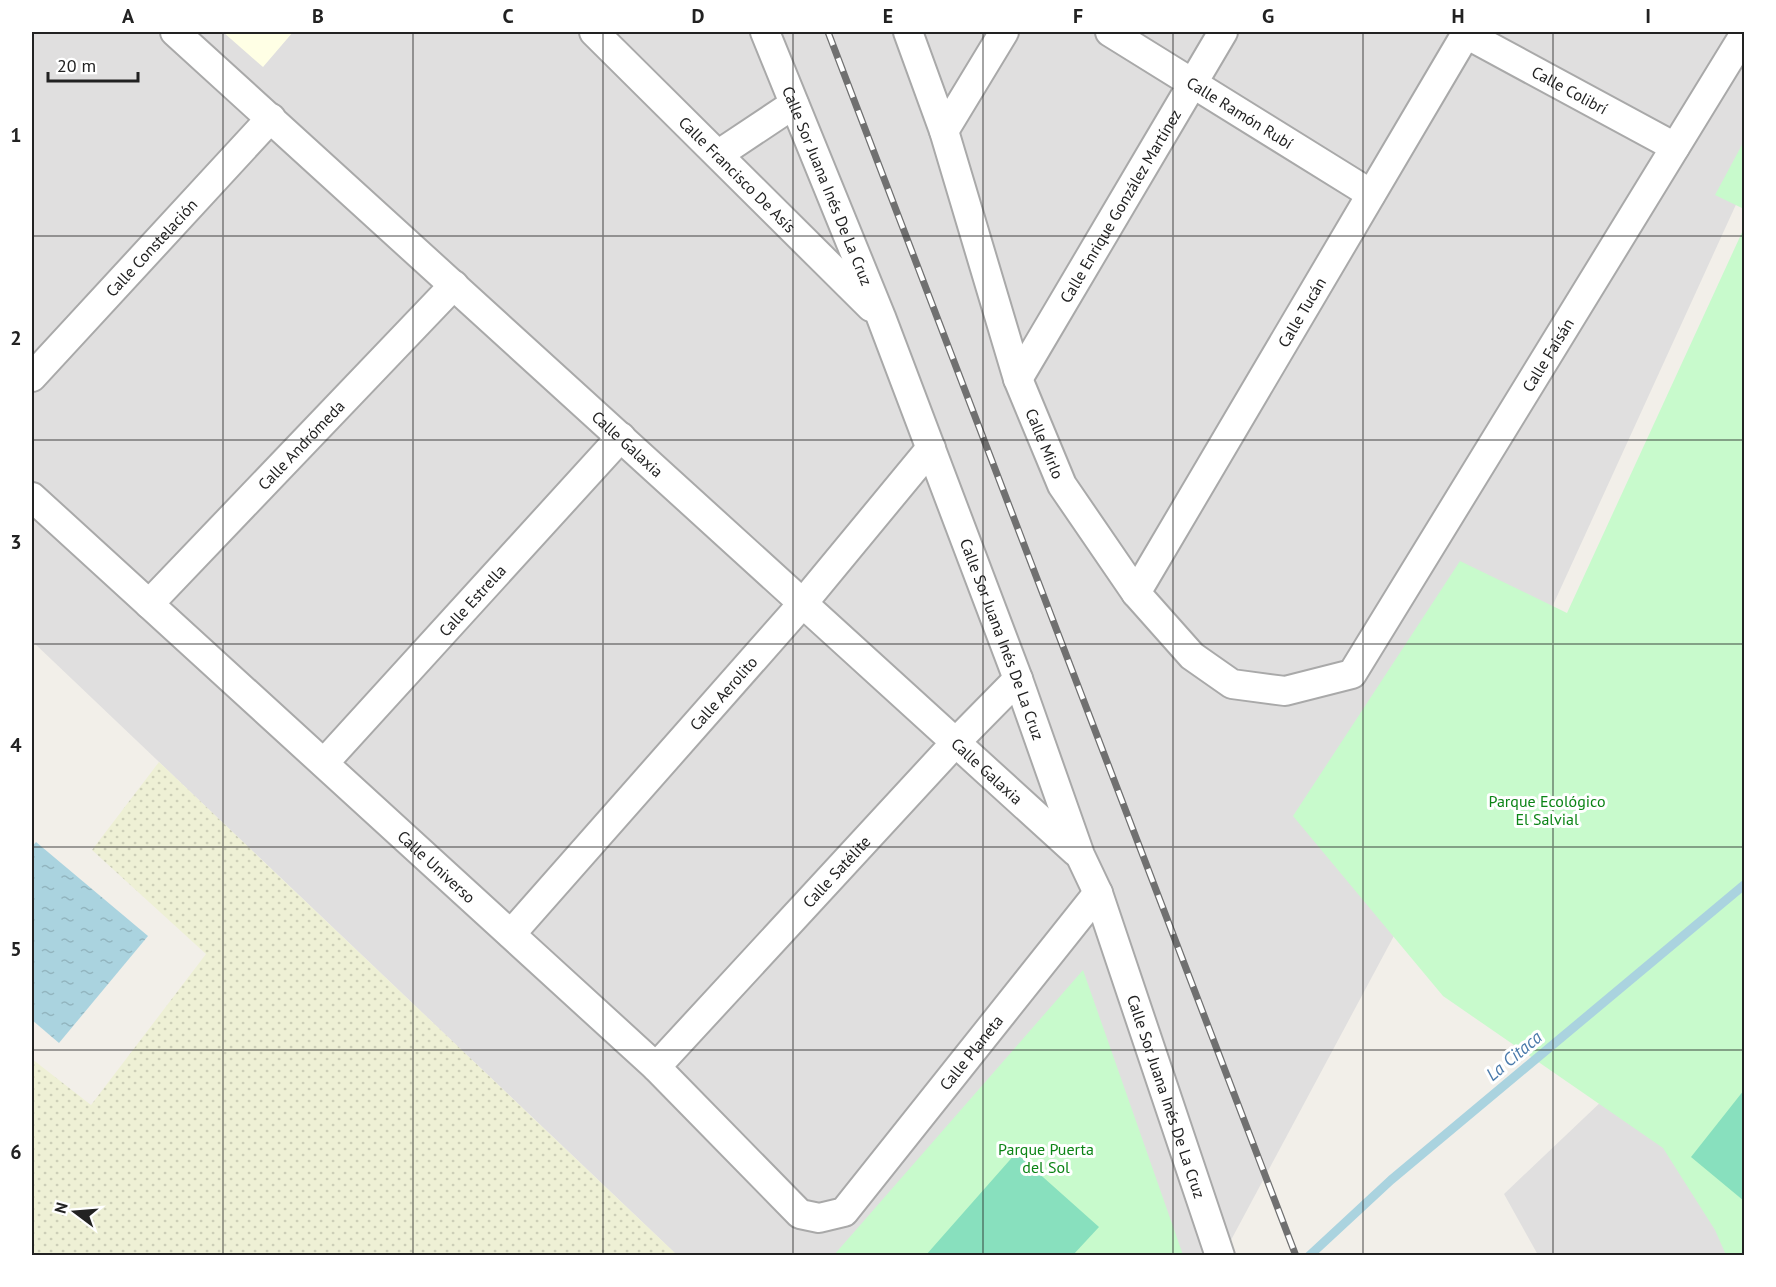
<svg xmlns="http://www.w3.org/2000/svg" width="1776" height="1287" viewBox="0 0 1776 1287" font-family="'PT Sans',sans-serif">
  <defs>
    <pattern id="farmland-dots" width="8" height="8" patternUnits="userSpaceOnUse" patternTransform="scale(1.5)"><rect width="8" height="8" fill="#eef0d5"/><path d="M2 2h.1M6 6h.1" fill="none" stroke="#ccceb7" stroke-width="1.8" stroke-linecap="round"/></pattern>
    <pattern id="water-ripples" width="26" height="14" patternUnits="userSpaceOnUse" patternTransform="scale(1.5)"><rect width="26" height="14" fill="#aad3df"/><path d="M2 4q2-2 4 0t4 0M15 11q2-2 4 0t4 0" fill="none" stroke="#92b5bf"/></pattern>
  </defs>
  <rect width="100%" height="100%" fill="#f2efe9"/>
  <path fill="#e0dfdf" d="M32,32h1712v155l-296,648 -225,420h-546l-645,-614z
    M1744,966v289h-206l-34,-61z"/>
  <path fill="#ffffe5" d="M223,32h70l-30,35z"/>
  <path fill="url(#farmland-dots)" d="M159,762l518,493h-645v-196l59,46 115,-151 -114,-104z"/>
  <path fill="#c8facc" d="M1744,141v68l-29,-14z
    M1744,228v1027h-18l-11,-25 -52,-82 -220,-152 -150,-180 167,-255 107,52z
    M1083,970l100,285h-349z"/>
  <path fill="#88e0be" d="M1744,1090v111l-53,-44z
    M1016,1153l83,74 -26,28h-147z"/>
  <path fill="url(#water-ripples)" d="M36,842l112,94 -89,107 -27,-23v-173z"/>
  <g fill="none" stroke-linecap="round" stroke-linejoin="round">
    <path stroke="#aad3df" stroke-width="9" d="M1309,1256l82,-76 353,-295"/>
    <defs>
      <g id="minor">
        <path id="s1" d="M175,32l901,820"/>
        <path id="s2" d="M594,32l277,275"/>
        <path id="s3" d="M765,32l116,285 137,362 62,176 18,38 122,363"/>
        <path id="s4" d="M908,32l36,99 74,248 44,106 74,108 56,63 40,28 53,7 67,-17 392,-639"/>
        <path id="s5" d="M1110,32l261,162"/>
        <path id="s6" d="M1466,32v2l209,113"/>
        <path d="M944,131l60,-99"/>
        <path d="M719,154l75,-50"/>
        <path id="s7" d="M32,377l239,-259"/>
        <path id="s8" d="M1018,379l205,-347"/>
        <path id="s9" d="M32,497l624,570 144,147 19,4 25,-6 254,-319"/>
        <path id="s10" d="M1136,593l331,-561"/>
        <path id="s11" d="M149,604l305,-319"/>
        <path id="s12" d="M324,763l297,-326"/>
        <path id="s13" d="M511,934l292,-331 128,-155"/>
        <path id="s14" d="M656,1067l300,-325 62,-63"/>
      </g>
    </defs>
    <use href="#minor" stroke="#a9a9a9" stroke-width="32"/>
    <use href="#minor" stroke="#fff" stroke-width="28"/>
    <defs>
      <path id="rail" d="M828,32l468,1224"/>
    </defs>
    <use href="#rail" stroke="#707070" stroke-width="7"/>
    <use href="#rail" stroke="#fff" stroke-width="4.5" stroke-dasharray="14" stroke-linecap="butt"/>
  </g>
  <path fill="none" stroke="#222" stroke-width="1.5" stroke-opacity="0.55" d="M223,32v1224M413,32v1224M603,32v1224M793,32v1224M983,32v1224M1173,32v1224M1363,32v1224M1553,32v1224M32,236h1712M32,440h1712M32,644h1712M32,847h1712M32,1050h1712"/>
  <g text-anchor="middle" stroke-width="6" stroke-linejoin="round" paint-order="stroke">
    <g font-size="16" fill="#222" stroke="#fff">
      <text dy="6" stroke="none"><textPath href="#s6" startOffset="120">Calle Colibrí</textPath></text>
      <text dy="6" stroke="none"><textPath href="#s5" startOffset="153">Calle Ramón Rubí</textPath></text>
      <text dy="6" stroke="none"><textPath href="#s2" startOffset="202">Calle Francisco De Asís</textPath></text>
      <text dy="6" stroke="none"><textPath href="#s3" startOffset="166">Calle Sor Juana Inés De La Cruz</textPath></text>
      <text dy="6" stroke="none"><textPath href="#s8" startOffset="201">Calle Enrique González Martínez</textPath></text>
      <text dy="6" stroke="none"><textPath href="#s7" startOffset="176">Calle Constelación</textPath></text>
      <text dy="6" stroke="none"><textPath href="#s10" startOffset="326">Calle Tucán</textPath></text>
      <text dy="6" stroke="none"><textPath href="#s4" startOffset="1240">Calle Faisán</textPath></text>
      <text dy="6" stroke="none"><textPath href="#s1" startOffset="612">Calle Galaxia</textPath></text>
      <text dy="6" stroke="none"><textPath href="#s4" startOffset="434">Calle Mirlo</textPath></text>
      <text dy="6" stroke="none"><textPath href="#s11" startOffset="220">Calle Andrómeda</textPath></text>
      <text dy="6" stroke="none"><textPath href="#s12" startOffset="220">Calle Estrella</textPath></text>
      <text dy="6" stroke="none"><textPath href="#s3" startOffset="652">Calle Sor Juana Inés De La Cruz</textPath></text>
      <text dy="6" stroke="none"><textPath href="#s13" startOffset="321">Calle Aerolito</textPath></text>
      <text dy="6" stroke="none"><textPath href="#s1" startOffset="1098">Calle Galaxia</textPath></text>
      <text dy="6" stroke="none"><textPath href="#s9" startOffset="548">Calle Universo</textPath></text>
      <text dy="6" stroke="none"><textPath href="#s14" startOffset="266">Calle Satélite</textPath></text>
      <text dy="6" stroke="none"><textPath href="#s9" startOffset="1300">Calle Planeta</textPath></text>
      <text dy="6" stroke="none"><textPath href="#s3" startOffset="1138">Calle Sor Juana Inés De La Cruz</textPath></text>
    </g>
    <g font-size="16" fill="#0c8416" stroke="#fff">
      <text x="1547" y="807">Parque Ecológico<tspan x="1547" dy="18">El Salvial</tspan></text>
      <text x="1046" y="1155">Parque Puerta<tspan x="1046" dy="18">del Sol</tspan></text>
    </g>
    <g font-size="18" font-style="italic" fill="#4a7aab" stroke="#fff">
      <text transform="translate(1514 1056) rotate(-40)" y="6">La Citaca</text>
    </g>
  </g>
  <rect width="1776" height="1287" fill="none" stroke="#ffffff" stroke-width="66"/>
  <g transform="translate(75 1212) rotate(286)" stroke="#ffffff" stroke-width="4.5" paint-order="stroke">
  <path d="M0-4.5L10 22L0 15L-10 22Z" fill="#222222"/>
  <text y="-9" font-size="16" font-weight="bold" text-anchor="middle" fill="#222222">N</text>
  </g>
  <path d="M48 72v9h90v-9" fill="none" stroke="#222222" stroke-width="3"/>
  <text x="57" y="72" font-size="18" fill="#222222" stroke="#ffffff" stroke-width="4.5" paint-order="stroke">20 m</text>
  <rect x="33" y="33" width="1710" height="1221" fill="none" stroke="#222" stroke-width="2"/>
  <g font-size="20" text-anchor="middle" font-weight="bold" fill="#222">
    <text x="128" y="23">A</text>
    <text x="318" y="23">B</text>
    <text x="508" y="23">C</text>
    <text x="698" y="23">D</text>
    <text x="888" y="23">E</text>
    <text x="1078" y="23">F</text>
    <text x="1268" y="23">G</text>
    <text x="1458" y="23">H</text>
    <text x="1648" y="23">I</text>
    <text x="16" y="142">1</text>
    <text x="16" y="345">2</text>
    <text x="16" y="549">3</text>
    <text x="16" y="752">4</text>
    <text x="16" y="956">5</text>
    <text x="16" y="1159">6</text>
  </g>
</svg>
